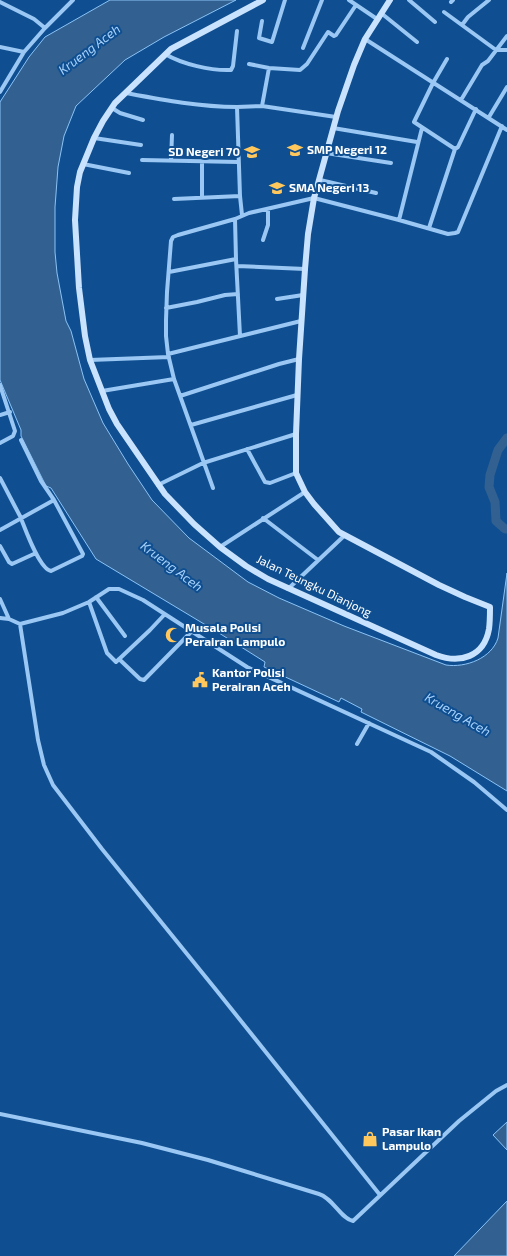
<svg xmlns="http://www.w3.org/2000/svg" width="507" height="1256" viewBox="0 0 507 1256" font-family="'Exo 2',sans-serif">
  <rect width="100%" height="100%" fill="#0f4f91"/>
  <path fill="#326191" stroke="#8bc3f7" d="M110,0h126l-72,37 -39,23 -49,46 -12,30 -6,31 -3,40v45l2,21 9,48 5,10 13,48 19,44 25,41 24,36 37,38 59,44 31,16 65,28 102,39c20,3 46,-7 52,-27l9,-65v218l-57,-35 -89,-44 1,-3 -21,-11 -2,4 -75,-35 1,-5 -46,-29 -123,-74 -45,-71 -5,-2 -25,-50v-6l-21,-50v-278l29,-45 16,-20z
    M507,1122v28l-14,-15z
    M507,1201v55h-53z"/>
  <g fill="none" stroke-linecap="round" stroke-linejoin="round">
    <path stroke="#326191" stroke-width="9" d="M507,438l-9,12 -8,25 -1,12 6,15 1,19 9,8h2"/>
    <path stroke="#9ac7f3" stroke-width="4" d="M349,0l28,19
      M409,0l26,22
      M0,2l34,17 11,9
      M451,2l2,-2
      M444,12l52,38h11
      M381,13l36,29
      M262,21l-3,17 13,4 13,-42
      M462,25l6,-8 21,-17
      M365,39l142,91
      M0,47l24,5
      M303,48l19,-48
      M165,54c17,10 46,17 66,16l2,-4 4,-35
      M447,59l-14,24 -19,39 41,27
      M249,64l20,4 31,2 7,-6 21,-32 6,4 2,-1 20,-30
      M0,92l24,-40 21,-24 28,-28
      M126,93c37,7 73,14 111,14l3,89 2,19
      M461,100l21,-35 6,-4 19,-25
      M262,106l7,-38
      M237,107l25,-1 74,11
      M112,108l8,5 23,7
      M489,117l18,-30
      M333,128l84,14
      M94,138l47,7
      M326,153l65,10
      M142,160l96,2
      M171,161l1,-26
      M83,164l46,9
      M320,180l56,13
      M202,197v-35
      M174,199l66,-3
      M235,219l1,40 4,77
      M399,220l23,-92
      M429,228l26,-79 3,-2 18,-38
      M263,240l5,-15v-16
      M237,266l68,3
      M169,272l67,-13
      M277,299l26,-4
      M166,308l31,-6 28,-7 13,-1
      M168,354l133,-33
      M90,360l79,-3
      M0,385l15,46 -2,5 -13,7
      M102,391l72,-12
      M180,396l99,-32 20,-5
      M0,415l10,-3
      M191,425l106,-30
      M21,440l20,41 13,19
      M247,449l18,33 5,1 26,-10
      M0,478c7,13 13,25 20,38 5,12 19,53 31,55l31,-15 1,-2 -29,-54 -54,30
      M158,485l45,-22 93,-29
      M213,488l-39,-109 -6,-25 -2,-18v-16l1,-28 4,-51 2,-4 5,-2 57,-16 14,-6 65,-15 85,22 49,14 7,-1 3,-1 44,-106
      M263,518l55,42
      M0,546l9,16 3,2 24,-11
      M220,547l85,-55
      M288,589l57,-54
      M96,597l29,39
      M0,599l9,20 -9,-1
      M89,602l18,51 9,9 34,-32 15,-16
      M9,619l11,5 43,-11 26,-11 20,-13h10l24,11 104,67 184,85 43,30 33,28
      M20,624l18,116 6,25 9,20 49,64 115,142 163,204
      M119,659l21,20 4,1 47,-48
      M357,744l12,-21
      M0,1114l142,29 66,17 111,34c14,4 22,25 34,27l106,-100 37,-30 11,-6"/>
    <path stroke="#c9e2fd" stroke-width="6" d="M263,0l-92,49 -56,54 -12,18 -9,17 -14,34 -3,15 -2,33 4,68 6,48 5,24 19,49 8,15 48,70 29,30 26,23 26,19 22,13 168,76c24,9 48,2 53,-26 1,-7 1,-15 1,-22l-25,-10 -26,-12 -100,-53 -25,-28 -9,-12 -9,-19v-39l3,-75 6,-90 3,-35 6,-36 24,-87 16,-46 11,-26 25,-39"/>
  </g>
  <defs>
    <symbol id="school-bare" viewBox="-9 -9 18 18"><path d="M0-5L7-2L0 1L-7-2ZM-4 1L0 2.5L4 1V4Q0 6-4 4Z" fill="#ffc75c" stroke="#0f4f91" stroke-width="2.5" paint-order="stroke"/></symbol>
    <symbol id="mosque-bare" viewBox="-9 -9 18 18"><path d="M3.5-4.9A6 6 0 1 0 3.5 4.9A5 5 0 1 1 3.5-4.9Z" fill="#ffc75c" stroke="#0f4f91" stroke-width="2.5" paint-order="stroke"/></symbol>
    <symbol id="civic-bare" viewBox="-9 -9 18 18"><path d="M-.6-6.5H3V-4.5H.6V-3L4-1V1h2V6H-6V1h2V-1L-.6-3ZM-1.2 2.5V6h2.4V2.5Z" fill="#ffc75c" stroke="#0f4f91" stroke-width="2.5" paint-order="stroke"/></symbol>
    <symbol id="shop-bare" viewBox="-9 -9 18 18"><path d="M-5-2.5h2.3a2.7 3.5 0 0 1 5.4 0H5L5.5 6h-11ZM-1.5-2.5h3a1.5 2.3 0 0 0-3 0Z" fill="#ffc75c" stroke="#0f4f91" stroke-width="2.5" paint-order="stroke"/></symbol>
  </defs>
  <g fill-rule="evenodd">
    <use href="#school-bare" x="284" y="139" width="22" height="22"/>
    <use href="#school-bare" x="241" y="141" width="22" height="22"/>
    <use href="#school-bare" x="266" y="177" width="22" height="22"/>
    <use href="#mosque-bare" x="162" y="624" width="22" height="22"/>
    <use href="#civic-bare" x="189" y="669" width="22" height="22"/>
    <use href="#shop-bare" x="359" y="1128" width="22" height="22"/>
  </g>
  <g text-anchor="middle" stroke-width="4" stroke-linejoin="round" paint-order="stroke">
    <g font-size="12" font-weight="bold" fill="#fff" stroke="#0f4f91" text-anchor="start">
      <text x="307" y="154">SMP Negeri 12</text>
      <text x="240" y="156" text-anchor="end">SD Negeri 70</text>
      <text x="289" y="192">SMA Negeri 13</text>
      <text x="185" y="632">Musala Polisi<tspan x="185" dy="14">Perairan Lampulo</tspan></text>
      <text x="212" y="677">Kantor Polisi<tspan x="212" dy="14">Perairan Aceh</tspan></text>
      <text x="382" y="1136">Pasar Ikan<tspan x="382" dy="14">Lampulo</tspan></text>
    </g>
    <g font-size="12" fill="#fff" stroke="#0f4f91">
      <text transform="translate(314 586) rotate(26)" y="4">Jalan Teungku Dianjong</text>
    </g>
    <g font-size="13" font-style="italic" fill="#a6d1fb" stroke="#0f4f91">
      <text transform="translate(89 49) rotate(-37)" y="5">Krueng Aceh</text>
      <text transform="translate(172 566) rotate(37)" y="5">Krueng Aceh</text>
      <text transform="translate(458 714) rotate(30)" y="5">Krueng Aceh</text>
    </g>
  </g>
</svg>
